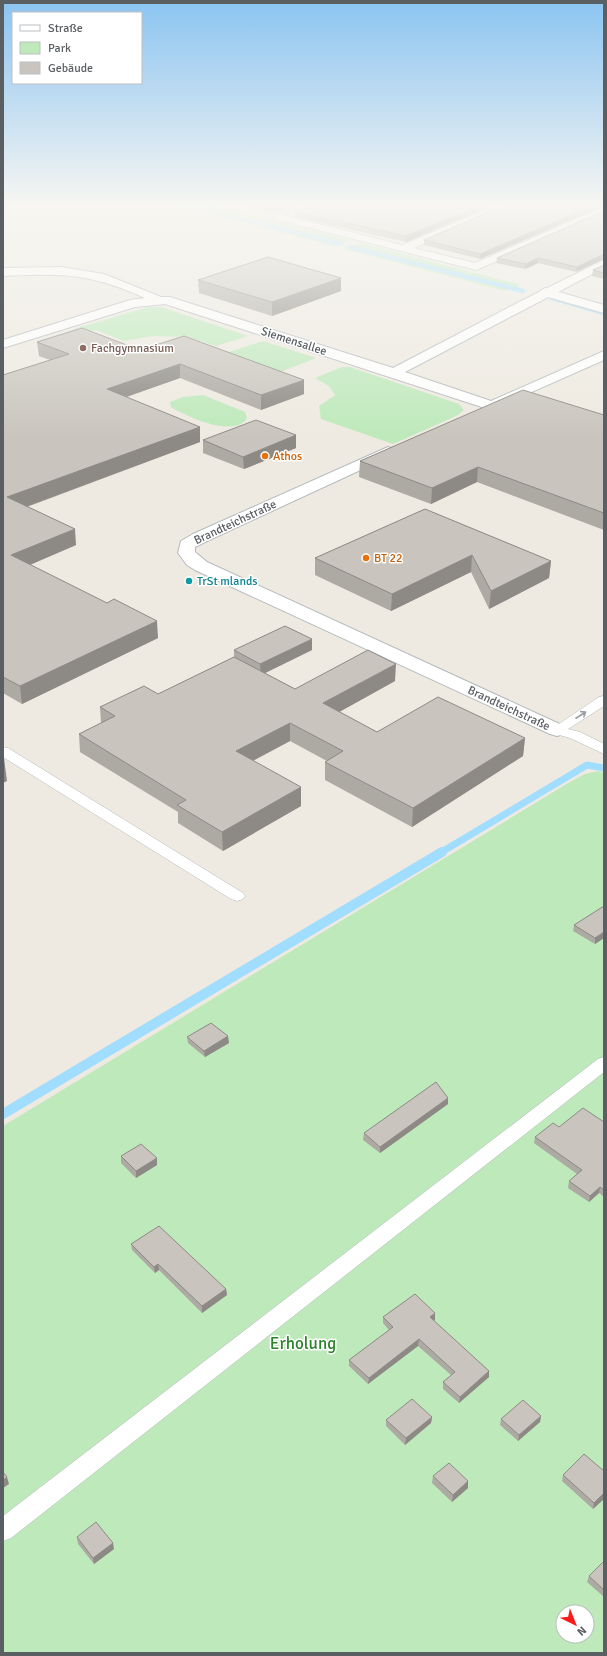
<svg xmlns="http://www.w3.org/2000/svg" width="607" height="1656" viewBox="0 0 607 1656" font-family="Signika,sans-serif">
  <rect width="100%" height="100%" fill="#eeeae1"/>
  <path fill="#bee9bb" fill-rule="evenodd" d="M176,205h36l138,35 -14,7z
    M361,243l160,42 -16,6 -164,-43z
    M148,307h13l87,29 -32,10 -27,-9 -37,-1 -28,5 -28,-11 -11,3 -11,-4z
    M263,341l53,17 -38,15 -52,-20z
    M342,367h8l109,37 5,6 -8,6 -63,28 -72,-25 -2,-13 16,-11 -6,-9 -14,-8z
    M203,395l42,17 2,6c-13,21 -61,-2 -76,-11l-1,-5 13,-5z
    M598,771l6,2v880h-601v-527l567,-344 15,-8zM563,1612h24v24h-24z"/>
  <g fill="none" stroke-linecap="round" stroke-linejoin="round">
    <path stroke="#a1ddff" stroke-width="4.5" d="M185,205l156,39
      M350,247l173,44
      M552,298l52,15"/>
    <path stroke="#a1ddff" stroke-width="7" d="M440,853l147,-88 17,3"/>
    <path stroke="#a1ddff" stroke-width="10" d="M3,1114l439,-262"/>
    <defs>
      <path id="lane" d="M604,696v10l-36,23 12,3 24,12v10l-34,-16 -18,-5 -2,-3 49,-33z
        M3,747l5,1 235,145 2,3 -2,3 -6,2 -6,-2 -228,-142z
        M604,1057v15l-593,466 -8,3v-25l595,-457z"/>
      <path id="street" d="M498,205h15l-99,43 61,15 129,-56v7l-128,56 -201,-51 -1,-2 5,-3 123,31z
        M61,267l43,7 57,23h9l223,71 130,-68h8l2,3 -2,3 -126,66 86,29 113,-50v9l-113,50 -326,-106 -30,3 -132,41v-8l127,-40 15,-2c-55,-25 -83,-25 -142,-22v-8z
        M545,288l59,17v8l-63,-18 -2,-3z
        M388,447l5,2 3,3 -3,3 -188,87 -10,5v5l12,10 357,164 3,4 -3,4 -7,2 -7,-2 -355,-164 -8,-5 -9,-12 3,-12 12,-7z"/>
      <path id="secondary" d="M604,260v8l-73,38 -4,1 -6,-4 2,-3z"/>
    </defs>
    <use href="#lane" stroke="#b4b9bd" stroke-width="1"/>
    <use href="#street" stroke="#b4b9bd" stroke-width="2"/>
    <use href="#secondary" stroke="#b5bac0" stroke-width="2"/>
    <use href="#lane" fill="#fff" fill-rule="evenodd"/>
    <use href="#street" fill="#fff" fill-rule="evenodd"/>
    <use href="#secondary" fill="#fff" fill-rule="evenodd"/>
  </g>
  <path fill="#ada9a3" d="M240,205h58l-22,8z
    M493,205l-87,37 -111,-25v-5z
    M604,205l-124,54 -56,-14v-5z
    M604,211l-28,61 -38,-9 -13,6 -29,-6 1,-5z
    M604,265v14l-12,-3 1,-6z
    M341,278v13l-69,25 -73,-23 -1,-13z
    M37,342l103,8 164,44 -43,16 -81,-32 -53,19 73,30v15l-173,65 49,38 -46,20 128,73 -136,66 -19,-11v-318l47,-15 -11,-4z
    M604,415v115l-127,-48 -46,22 -72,-27 1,-16z
    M203,440l93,8 -52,21 -41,-16z
    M425,509l126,52 -2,17 -60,31 -18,-37 -80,39 -76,-36v-17z
    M234,650h78l-47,23 30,16 100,-8 -56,31 38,20 148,6 -2,18 -111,71 -87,-47v-18l2,-1 -37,-20 -37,20 48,45 -78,45 -45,-28v-11l-98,-60 -1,-18 22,-11 -1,-16 58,-13 76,-37z
    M604,906v32l-9,6 -22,-13 1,-6z
    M187,1037l42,6 -24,14 -17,-14z
    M448,1104l-68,49 -17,-13 1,-7z
    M604,1122v75l-5,-4 -10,9 -21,-14 1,-7 8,-7 -43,-31 1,-6 24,-10z
    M121,1156l36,2v7l-21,13 -15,-15z
    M131,1244l95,45 1,6 -25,18 -43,-43 -4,3 -23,-23z
    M383,1317l52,3 -2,1 56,50v6l-30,26 -16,-14v-7l8,-7 -33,-29 -50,38 -19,-18v-6l40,-30 -6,-7z
    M541,1416l-1,6 -22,19 -18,-16 1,-6z
    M432,1417l-1,6 -26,22 -19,-19v-6z
    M604,1471v28l-11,10 -31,-28 1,-6z
    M433,1476l35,12 -16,14 -20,-19z
    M77,1537l37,12 -20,15 -16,-20z
    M604,1561v36l-17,-15 2,-6z"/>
  <path fill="#8d8a85" d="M284,205h14l-22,8v-5z
    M482,205h11l-87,37v-6z
    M594,205l10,1 -124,53v-5z
    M604,254v5l-28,13 1,-5z
    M538,258v5l-13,6 1,-5z
    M341,278v13l-69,25v-14z
    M180,364v14l-72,25 -1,-14z
    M304,380v14l-43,16v-15z
    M200,427v15l-191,71 -2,-16z
    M296,435v13l-52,21 -1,-12z
    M478,467l-1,15 -46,22 1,-16z
    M75,529l1,16 -63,27 -2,-17z
    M472,555l-1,17 -80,39 1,-17z
    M551,561l-2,17 -60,31 2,-18z
    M157,621l1,17 -136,66 -2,-18z
    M312,639v11l-51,25 -1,-11z
    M396,664l-1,17 -72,40v-18z
    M290,723v18l-53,28 -1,-18z
    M525,738l-2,18 -111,71 1,-19z
    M3,758h1l3,23 -4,2z
    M301,787v19l-78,45 -1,-19z
    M604,932v6l-9,6v-6z
    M228,1036l1,7 -24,14 -1,-6z
    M448,1098v6l-68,49v-6z
    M157,1158v7l-21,13v-7z
    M600,1187l-1,6 -10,9 1,-6z
    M158,1264l1,6 -4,3 -1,-6z
    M226,1289l1,6 -25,18v-7z
    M435,1313v7l-6,4 1,-7z
    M419,1339l-1,7 -50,38 1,-6z
    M489,1371v6l-30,26 1,-6z
    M541,1416l-1,6 -22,19 1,-6z
    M432,1417l-1,6 -26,22 1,-7z
    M7,1477l2,7 -6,4v-8z
    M468,1481v7l-16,14 1,-7z
    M604,1493v6l-11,10 1,-6z
    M113,1543l1,6 -20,15 -1,-6z"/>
  <path fill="#c9c5be" stroke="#8d8a85" d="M263,205h21l-8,3z
    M311,205h171l-76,31 -111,-24z
    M505,205h89l-114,49 -56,-14z
    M604,211v43l-27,13 -39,-9 -12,6 -29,-6z
    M268,257l73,21 -69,24 -74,-22z
    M604,265v8l-11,-3z
    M82,328l58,22 44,-14 120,44 -43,15 -81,-31 -73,25 93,38 -193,70 68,32 -64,26 96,48 7,-4 43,22 -137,65 -17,-9v-302l66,-21 -32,-12z
    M523,390l81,25v98l-126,-46 -46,21 -72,-27z
    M256,420l40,15 -53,22 -40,-17z
    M425,509l126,52 -60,30 -19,-36 -80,39 -77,-36z
    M285,626l27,13 -52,25 -26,-14z
    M368,650l28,14 -73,39 54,29 61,-35 87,41 -112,70 -88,-46 18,-11 -53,-28 -54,28 65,36 -79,45 -45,-27 9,-5 -107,-66 36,-18 -15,-9 44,-21 14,8 76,-37 61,32z
    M604,906v26l-9,6 -21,-13z
    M211,1023l17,13 -24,15 -17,-14z
    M436,1082l12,16 -68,49 -16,-14z
    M583,1108l21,14v68l-4,-3 -10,9 -21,-15 13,-11 -47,-33 18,-14 6,4z
    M141,1144l16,14 -21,13 -15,-15z
    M159,1226l67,63 -24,17 -44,-42 -4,3 -23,-23z
    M415,1294l20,19 -5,4 59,54 -29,26 -17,-15 12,-10 -36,-33 -50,39 -20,-18 44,-33 -10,-10z
    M412,1399l20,18 -26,21 -20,-18z
    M523,1400l18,16 -22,19 -18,-16z
    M584,1454l20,17v22l-10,10 -31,-28z
    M449,1463l19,18 -15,14 -20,-19z
    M3,1472l4,5 -4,3z
    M96,1522l17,21 -20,15 -16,-21z
    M604,1561v29l-15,-14z"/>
  <defs><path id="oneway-shaft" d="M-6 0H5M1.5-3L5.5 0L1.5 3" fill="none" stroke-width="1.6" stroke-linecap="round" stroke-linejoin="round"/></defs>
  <use stroke="#9c9fa2" href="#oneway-shaft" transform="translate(581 715) rotate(-33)"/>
  <linearGradient id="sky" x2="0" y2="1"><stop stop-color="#8bc4f1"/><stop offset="0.47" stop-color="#f7f6f2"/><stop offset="1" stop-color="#f7f6f2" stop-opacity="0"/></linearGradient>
  <rect width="607" height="437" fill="url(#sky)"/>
  <circle fill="#8d6e63" stroke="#fff" stroke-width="1.5" cx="83" cy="348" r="4"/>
  <g fill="#e8710a" stroke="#fff" stroke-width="1.5">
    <circle cx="265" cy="456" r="4"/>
    <circle cx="366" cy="558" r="4"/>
  </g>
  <circle fill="#0f9aa8" stroke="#fff" stroke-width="1.5" cx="189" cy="581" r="4"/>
  <g text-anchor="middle" stroke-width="3" stroke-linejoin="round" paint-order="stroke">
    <g font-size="12" fill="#5a5f64" stroke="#fff">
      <text transform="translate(294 341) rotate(18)" y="4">Siemensallee</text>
      <text transform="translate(235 522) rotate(-25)" y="4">Brandteichstraße</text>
      <text transform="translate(509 708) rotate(25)" y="4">Brandteichstraße</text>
    </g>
    <g font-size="12" fill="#785e54" stroke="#fff" text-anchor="start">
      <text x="91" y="352">Fachgymnasium</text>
    </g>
    <g font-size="12" fill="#c56008" stroke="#fff" text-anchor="start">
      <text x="273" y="460">Athos</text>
      <text x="374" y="562">BT 22</text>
    </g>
    <g font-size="12" fill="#0d838f" stroke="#fff" text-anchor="start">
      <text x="197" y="585">TrSt mlands</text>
    </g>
    <g font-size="17" fill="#2e822b" stroke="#fff">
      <text x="303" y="1349">Erholung</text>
    </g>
  </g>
  <rect width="607" height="1656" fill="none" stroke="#5a5f64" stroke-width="8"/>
  <rect x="12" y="12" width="130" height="72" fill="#ffffff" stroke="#bdbfc1"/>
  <rect x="20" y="25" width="20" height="6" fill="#ffffff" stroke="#bdbfc1"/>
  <text x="48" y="32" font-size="12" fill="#5a5f64">Straße</text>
  <rect x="20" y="42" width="20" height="12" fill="#bee9bb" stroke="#bdbfc1"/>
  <text x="48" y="52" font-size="12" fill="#5a5f64">Park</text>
  <rect x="20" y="62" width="20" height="12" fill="#c9c5be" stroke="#bdbfc1"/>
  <text x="48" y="72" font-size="12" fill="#5a5f64">Gebäude</text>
  <g transform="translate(575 1624) rotate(137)"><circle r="19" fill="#ffffff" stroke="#bdbfc1"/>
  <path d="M0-3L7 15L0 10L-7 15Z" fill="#fa1b1c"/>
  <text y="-6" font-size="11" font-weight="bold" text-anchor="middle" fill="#5a5f64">N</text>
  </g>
</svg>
